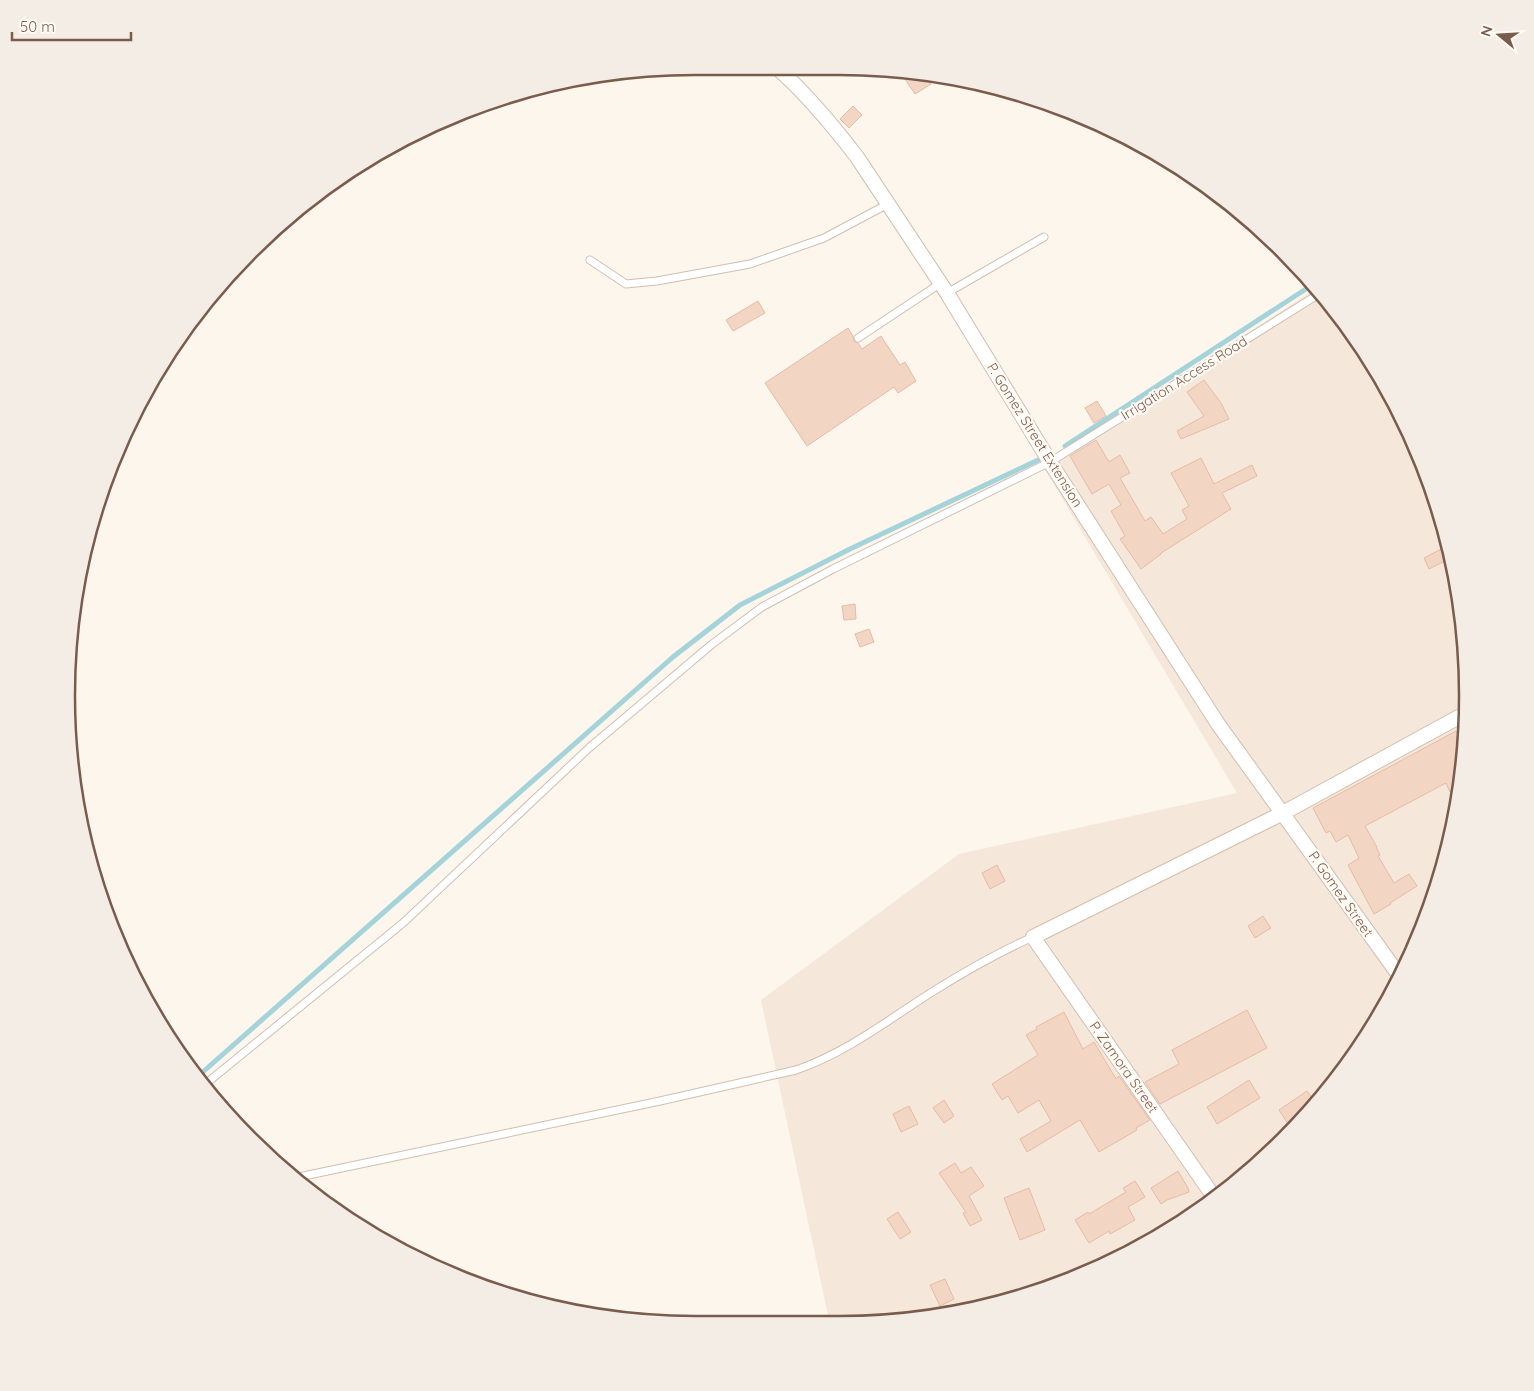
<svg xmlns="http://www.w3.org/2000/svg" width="1534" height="1391" viewBox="0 0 1534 1391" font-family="Quicksand,sans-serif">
  <rect width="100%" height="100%" fill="#fdf6ec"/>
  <path fill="#f5e8da" d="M1315,289l47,57 58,108 36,118 12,123 -12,123 -36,118 -58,109 -78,95 -96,79 -108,58 -118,36 -132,12 -69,-325 198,-146 278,-61 -193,-325z"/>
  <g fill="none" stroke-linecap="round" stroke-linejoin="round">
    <path stroke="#a5d3da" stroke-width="5" d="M1065,446l247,-161
      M196,1078l477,-421 67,-52 110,-56 188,-89"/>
  </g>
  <path fill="#f3d5c3" stroke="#e6bba3" d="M899,70l26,4 6,10 -16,10z
    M853,106l9,9 -13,13 -9,-9z
    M758,301l7,12 -32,18 -7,-11z
    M848,328l5,8 1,5 4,2 4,6 19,-13 19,29 5,-3 11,19 -18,12 -4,-6 -87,59 -42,-63z
    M1204,380l17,23 8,16 -48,20 -4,-8 27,-15 -17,-24z
    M1097,401l9,15 -12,7 -9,-15z
    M1096,440l13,22 11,-7 10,18 -10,5 25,43 6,-4 12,17 24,-15 -5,-9 7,-4 -18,-33 30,-15 13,26 38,-19 5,11 -35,17 9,16 -70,44v1l-20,15 -21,-30 5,-3 -14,-25 10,-6 -12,-21 -17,10 -22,-38z
    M1443,548l6,11 -20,10 -5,-11z
    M855,604l1,15 -12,1 -2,-14z
    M869,629l5,13 -14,5 -5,-13z
    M1456,731l7,13 -4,44 -9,4 -4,-9 -81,43 12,21h-1l4,8 -2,1 16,27 15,-9 8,12 -27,17 1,1 -17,10 -26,-49 11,-7 -11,-23 -12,7 -6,-11 -4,2 -13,-25z
    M997,865l8,16 -15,8 -8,-16z
    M1263,916l8,12 -16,10 -7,-12z
    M1247,1010l20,38 -107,56 -15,-22 34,-18 -7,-14z
    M1064,1012l19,37 11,-7 22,37 3,-3 31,44 -14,8 1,2 -38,22 -19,-32 -53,32 -7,-13 31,-18 -12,-21 -21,13 -10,-17 -6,4 -10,-16 46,-29 -12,-20 11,-6 -1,-2z
    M1249,1080l11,18 -43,26 -10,-17z
    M1307,1091l8,11 -23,28 -13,-20z
    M944,1100l10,16 -10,7 -11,-15z
    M909,1106l9,18 -17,8 -8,-18z
    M955,1163l6,10 10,-6 13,19 -15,10 13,24 -12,6 -7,-13 3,-1 -27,-39z
    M1178,1171l10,17 1,4 -22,8 -6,4 -10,-16z
    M1135,1181l10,16 -17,10 7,13 -25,14 -1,-3 -20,12 -14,-23 13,-8 1,2 37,-22 -3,-4z
    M1029,1188l16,42 -25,10 -16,-42z
    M898,1212l13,20 -11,7 -13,-20z
    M945,1279l9,20 -14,7 -10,-21z"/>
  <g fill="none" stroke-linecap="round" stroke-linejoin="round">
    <defs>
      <path id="lane" d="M590,260l36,24 31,-3 93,-17 74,-26 64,-34
        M947,293l97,-56
        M858,338l83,-55
        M203,1086l200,-163 186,-175 122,-103 51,-38 71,-38 217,-107 269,-168
        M294,1178l366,-77 136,-31c50,-17 92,-50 136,-78 32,-20 67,-40 101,-55"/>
      <path id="street" d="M776,67c29,25 58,60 81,90l90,136 103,169 168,262 181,251
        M1214,1197l-181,-260 250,-124 183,-100"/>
    </defs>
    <use href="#lane" stroke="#d1beb0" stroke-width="9"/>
    <use href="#street" stroke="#d1beb0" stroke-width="16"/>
    <use href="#lane" stroke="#fff" stroke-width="7"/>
    <use href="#street" stroke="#fff" stroke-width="14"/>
  </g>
  <g text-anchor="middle" stroke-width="4.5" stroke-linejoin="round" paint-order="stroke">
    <g font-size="14" fill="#7a5c4d" stroke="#fffaf3">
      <text transform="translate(1184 378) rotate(-32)" y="5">Irrigation Access Road</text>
      <text transform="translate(1035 435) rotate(58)" y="5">P. Gomez Street Extension</text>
      <text transform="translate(1341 894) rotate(55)" y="5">P. Gomez Street</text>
      <text transform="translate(1124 1067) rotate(55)" y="5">P. Zamora Street</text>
    </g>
  </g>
  <path d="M0 0H1534V1391H0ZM695 75H839A620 620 0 0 1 1459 695V696A620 620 0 0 1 839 1316H695A620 620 0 0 1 75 696V695A620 620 0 0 1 695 75Z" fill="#f4ede6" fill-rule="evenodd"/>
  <path fill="none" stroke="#7a5c4d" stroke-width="2.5" d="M695 75H839A620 620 0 0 1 1459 695V696A620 620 0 0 1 839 1316H695A620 620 0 0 1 75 696V695A620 620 0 0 1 695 75Z"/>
  <g transform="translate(1499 35) rotate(288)" stroke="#fffaf3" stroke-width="4" paint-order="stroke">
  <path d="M0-4L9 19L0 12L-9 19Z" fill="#7a5c4d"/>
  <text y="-8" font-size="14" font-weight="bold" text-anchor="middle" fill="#7a5c4d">N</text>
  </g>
  <path d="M12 32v8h119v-8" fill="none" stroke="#7a5c4d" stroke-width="2.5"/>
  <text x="20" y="32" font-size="15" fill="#7a5c4d" stroke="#fffaf3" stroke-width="4" paint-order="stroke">50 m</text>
</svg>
